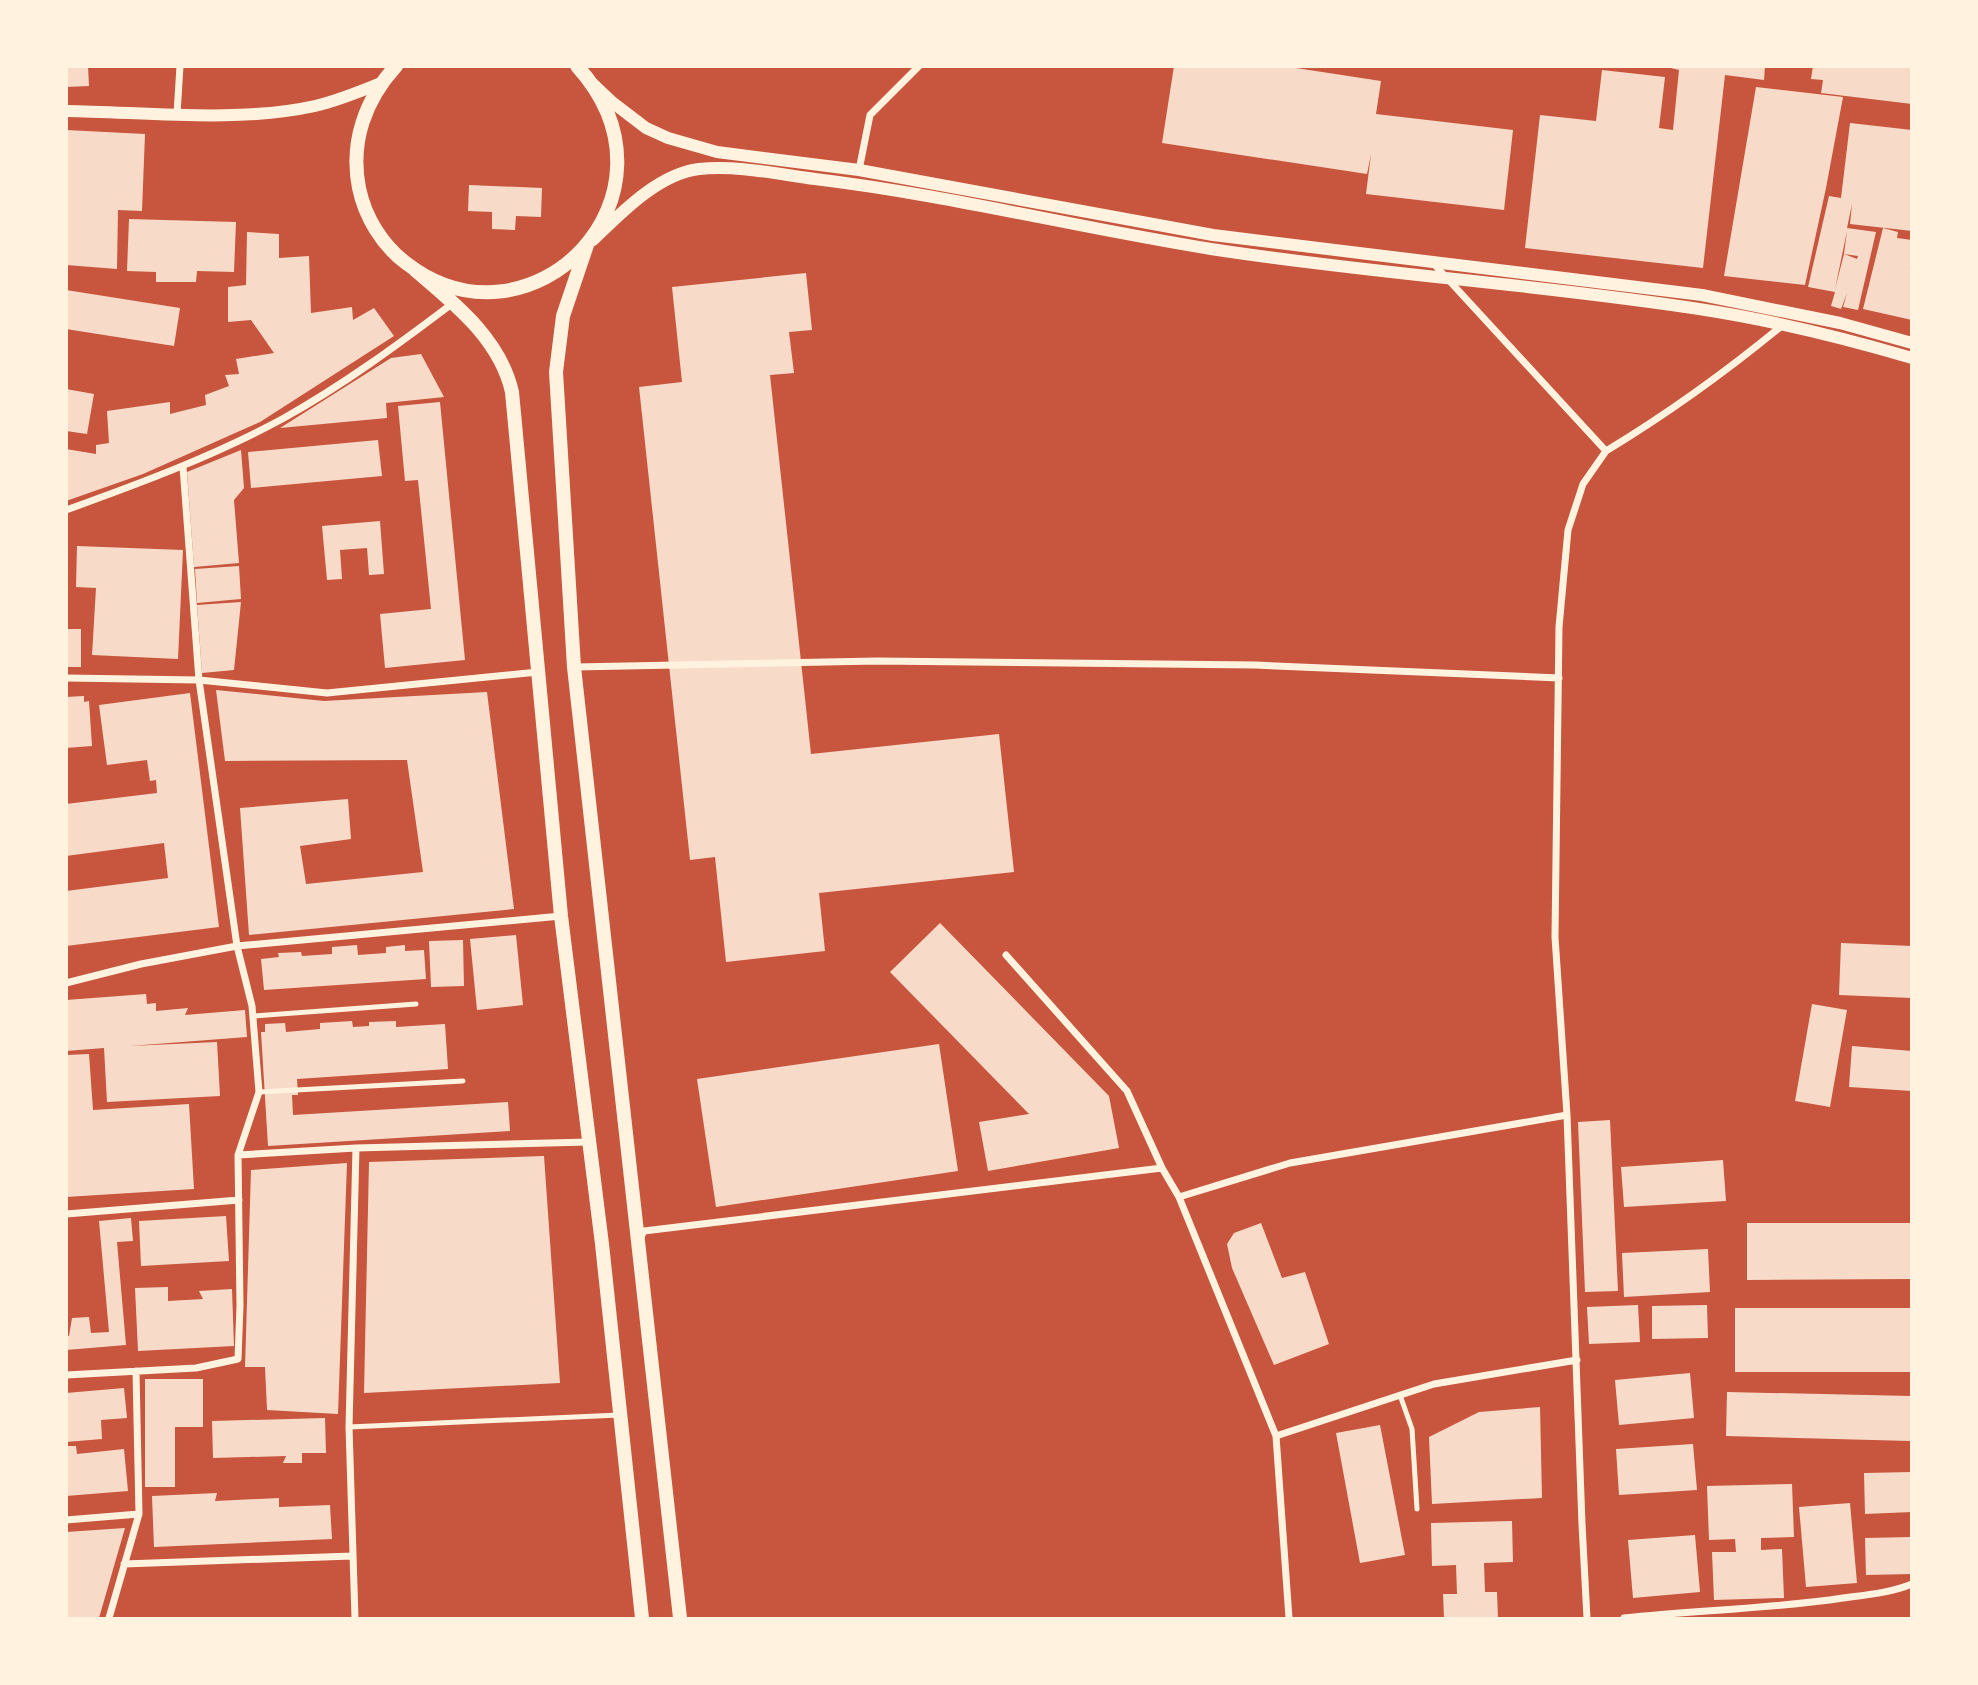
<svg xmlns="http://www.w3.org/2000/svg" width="1978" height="1685" viewBox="0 0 1978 1685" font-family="'DM Sans',sans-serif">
  <rect width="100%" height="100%" fill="#c8553d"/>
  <path fill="#f7dbc8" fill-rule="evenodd" d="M66,66h22l1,20 -23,1z
    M1174,66h109l98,15 -5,33 137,16 -9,80 -138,-16 5,-40 -4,20 -205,-31z
    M1663,66h102l-1,14 -39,-5 -22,193 -178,-20 15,-133 56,6 6,-51 63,7 -6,51 14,2 6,-60z
    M1813,66h99v38l-91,-11 2,-13 -12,-1z
    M1756,87l87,10 -17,91 -21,97 -81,-9z
    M1850,123l62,7v101l-62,-7 2,-20 -5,24 29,4 -18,78 -15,-3 4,-14 -6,16 -10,-3 4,-14 -27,-5 21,-91 12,2zM1847,231l-3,23 14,2 -1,3 -13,-5 -9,35z
    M66,130l79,4 -3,77 -24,-1 -1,59 -51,-4z
    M469,185l73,3 -1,29 -25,-1 -1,14 -23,-1v-17l-24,-1z
    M129,219l107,3 -2,50 -37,-1 -1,11h-40v-10l-29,-1z
    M1883,228l15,4 -1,6 15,2v28l-3,1h3v51l-49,-11z
    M247,232l32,2v24l30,-2 2,57 41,-6 1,13 21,-12 20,28 -134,86 -117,52 -77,27v-52l30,5v-9l13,-2 -2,-32 63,-9v12l36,-9 -1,-10 24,-9 -4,-11 14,-1 -3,-15 38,-6 -23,-33 -23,2v-35l18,-2z
    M806,273l6,57 -23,2 5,41 -24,2 41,379 188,-20 15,138 -195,21 6,58 -99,11 -11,-105 -25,3 -51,-473 43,-5 -10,-95z
    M66,290l114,18 -6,38 -108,-17z
    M421,354l23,43 -58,6 1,15 -107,10 111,-70z
    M66,389l28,5 -7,40 -21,-3z
    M440,402l25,258 -80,8 -5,-54 51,-5 -13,-129 -13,1 -7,-75z
    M378,440l4,36 -131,12 -3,-36z
    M241,450l3,38 -10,12 5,63 -45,4 -7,-95z
    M380,521l4,53 -15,1 -2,-27 -27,2 2,29 -15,1 -5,-54z
    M77,546l106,4 -5,109 -86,-4 4,-67 -20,-1z
    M239,566l2,33 -44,4 -2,-34z
    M241,602l-7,68 -32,3 -5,-68z
    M66,629h15v38h-15z
    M216,690l108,11 163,-9 27,217 -265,26 -9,-127 108,-9 3,40 -51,7 6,38 117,-12 -16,-112 -182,1z
    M190,693l29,234 -153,19v-55l102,-13 -4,-35 -98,13v-52l91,-11 -1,-13 -6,1 -3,-21 -40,5 -8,-60z
    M84,696v6l5,-1 3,45 -26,2v-51z
    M940,923l169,173 10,52 -131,23 -9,-49 50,-8 -139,-142z
    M516,935l7,70 -46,5 -7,-71z
    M463,940l1,46 -33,1 -2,-46z
    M1841,943l71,3v52l-73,-3z
    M357,945l1,10 28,-2v-6l19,-2v6l19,-1 2,29 -162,11 -3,-31 18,-2 -1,-4 23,-1 1,4 30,-2v-7z
    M146,994l1,10 9,-1v8l32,-3 -3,7 60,-5 2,27 -117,9 87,-4 3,54 -113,6 -3,-54 -38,3v-51z
    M1812,1004l35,6 -17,97 -35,-6z
    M352,1021l1,6 16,-1v-4l27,-1v6l49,-3 3,45 -151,10 1,16h-6l1,20 215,-13 2,29 -242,15 -7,-114h4v-8l20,-1 1,9 34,-3v-6z
    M939,1044l19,127 -242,36 -19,-128z
    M1852,1046l60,5v40l-63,-4z
    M89,1054l4,56 96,-6 5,85 -128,8v-142z
    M1610,1120l8,171 -33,1 -7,-170z
    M544,1156l16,227 -196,10 5,-231z
    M1723,1160l3,41 -102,6 -3,-40z
    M347,1163l-9,251 -71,-4 -2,-43h-20l6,-197z
    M226,1216l3,45 -88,5 -2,-45z
    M131,1218l2,23 -16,1 9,103 -60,5v-14h3l3,-18 17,-1 2,16 18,-1 -10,-111z
    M1261,1223l21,55 23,-6 24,72 -55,21 -42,-97 -5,-24 7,-11z
    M1747,1223h165v56l-165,1z
    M1708,1249l2,43 -86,5 -2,-44z
    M168,1287v14l35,-2 -4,-8 33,-2 2,57 -96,5 -3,-63z
    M1638,1305l2,37 -51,2 -2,-37z
    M1707,1305l1,33 -56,1v-33z
    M1735,1308h177v64h-177z
    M1690,1373l4,45 -75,7 -4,-45z
    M145,1379h58v48h-28v60h-30z
    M124,1388l3,30 -26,2 1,19 -36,3 2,-17h-2v-32z
    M1727,1392l184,4 -1,45 -184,-5z
    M1540,1407l2,91 -110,6 -3,-67 50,-25z
    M325,1418l1,35h-24v10h-19l3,-7 -73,2 -1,-37z
    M1380,1425l25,130 -45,8 -24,-130z
    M1693,1444l4,46 -78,5 -3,-46z
    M66,1446h10l1,8 47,-5 4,42 -62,5z
    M1912,1472v40l-47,2 -1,-41z
    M1792,1484l2,53 -33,1v12l21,-1 2,49 -70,2 -2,-48h24l-1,-13 -26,1 -2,-54z
    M217,1493l-2,8 64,-3v9l51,-2 2,34 -178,8 -2,-51z
    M1850,1503l7,80 -51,4 -7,-80z
    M1512,1521l1,41 -29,1 1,29h12l1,26h-54l-1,-24h14l-1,-29 -24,1 -1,-43z
    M125,1528l-26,90h-33v-86z
    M1695,1535l5,57 -67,6 -5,-58z
    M1912,1537v37l-46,1 -1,-37z"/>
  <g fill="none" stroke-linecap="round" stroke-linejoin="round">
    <path stroke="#fff3e0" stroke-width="5" d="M253,1016l163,-12
      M259,1092l204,-11
      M1400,1395l12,34 5,80
      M349,1427l270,-12"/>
    <path stroke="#fff3e0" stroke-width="7" d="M177,114l3,-48
      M859,170l11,-55 49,-49
      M1433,263l173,188 -23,33 -15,46 -9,97 -4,310 12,178 15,409 5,94
      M1606,451c63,-38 121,-80 178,-127
      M66,510c75,-27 148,-54 218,-92 59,-33 115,-74 169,-115
      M575,667l302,-6 378,4 304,13
      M66,678l133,2 128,13 211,-21
      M1006,955l121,136 35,77 17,29 97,239 13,182
      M66,983l75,-19 96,-18 324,-30
      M238,1155l118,-7 233,-6
      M1179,1197l111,-34 277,-48
      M66,1214l173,-14
      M640,1239l4,-8 518,-63
      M66,1375l130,-7 42,-9 2,-53 -2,-151 21,-63 -7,-86 -15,-60 -38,-266 -16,-213
      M1276,1436l158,-52 143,-24
      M66,1520l73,-6
      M124,1564l228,-8
      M109,1618l30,-104 -3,-143
      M355,1618l-6,-191 7,-279
      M1624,1618c73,-8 147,-9 219,-20 23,-3 47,-5 69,-14"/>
    <path stroke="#fff3e0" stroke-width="12" d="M591,82l21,20 34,26 22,10 49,14 142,18 354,65 489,60 138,28 72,20
      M66,111c79,1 172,12 249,-5 22,-5 44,-14 66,-23
      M593,240c28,-27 65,-66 106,-71 38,-4 78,5 116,10 133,16 264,49 396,70 162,25 326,35 488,60 72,11 142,28 213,49"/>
    <path stroke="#fff3e0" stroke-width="14" d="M396,66c-31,34 -46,76 -37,122 6,29 23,57 47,75 125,97 288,-68 171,-197
      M587,245l-24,71 -7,56 18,295 106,951
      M415,270c40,34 85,69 97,122l49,524 41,328 40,374"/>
  </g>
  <rect width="1978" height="1685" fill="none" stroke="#fff3e0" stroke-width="136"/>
</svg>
